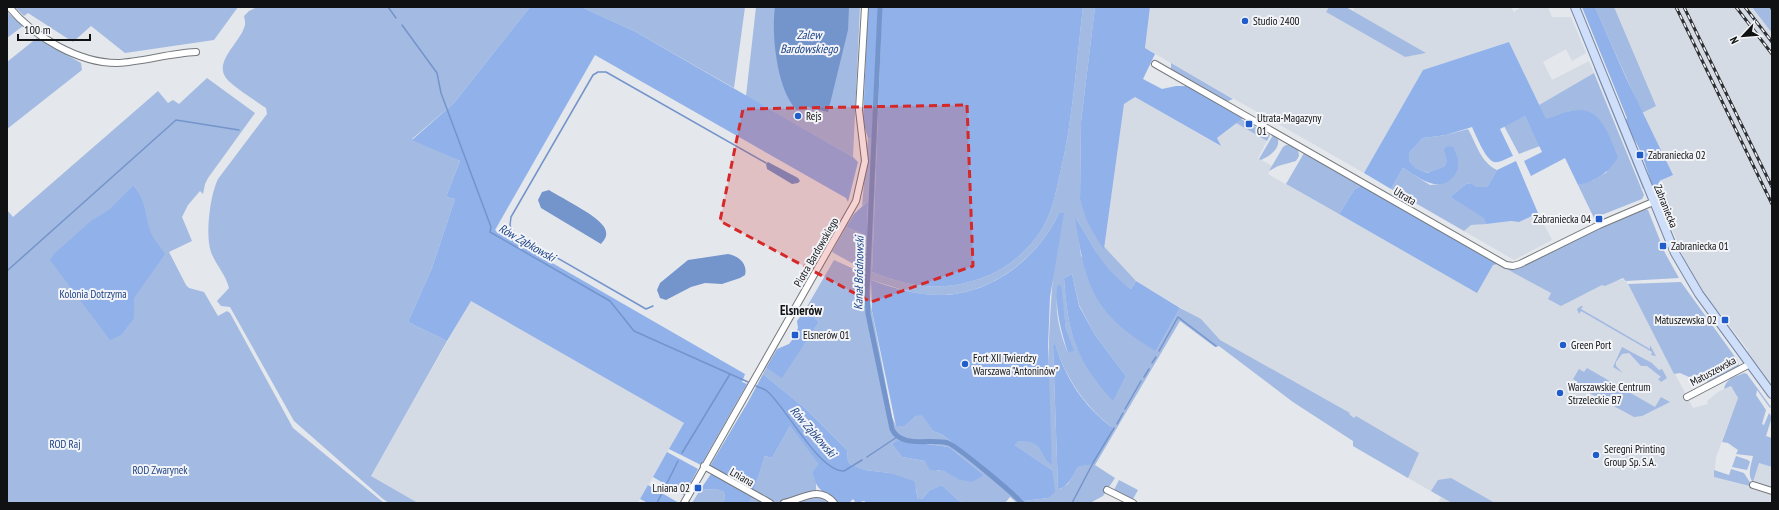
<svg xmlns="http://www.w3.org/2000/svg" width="1779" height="510" viewBox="0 0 1779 510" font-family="'PT Sans Narrow',sans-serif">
  <rect width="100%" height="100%" fill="#e4e7eb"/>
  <path fill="#d4dbe5" d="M1150,7h179l-3,5 79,45 21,-4 -73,-42 2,-4h156l3,5 7,-5h27l4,10h19l15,36 -14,8 -6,-12 -23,13 9,18 37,-19 5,12 -55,32 -30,-63 -86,28 -59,103 -219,-125z
    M1582,7h190v379l-14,-20 -3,-1 -8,-12 1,-3 -28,-37 -6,-5 -25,-37 -20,-50 -14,-27 -17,-49 -8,-9 -5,-14 2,-4z
    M1135,97l85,49 -3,-8 19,-15 31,18 -9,17 14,8 -4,8 209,118 16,-27 5,-1 55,30 72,-15 68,129 15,-4 -1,-3 11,-9 13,-6 7,12 -22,59 -2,20 58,16v10h-334l3,-6 -88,-51v-5l-60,-39 -74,-56 -4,1 -29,-36 -50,-30 -32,-32 20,-145z
    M1538,213l14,27 -38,20 -50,-29 7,-6 40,-4 8,1z
    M471,300l213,123 -46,80h-220l-47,-27z
    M1759,463l13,4v21l-19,-6z"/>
  <path fill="#a3bae2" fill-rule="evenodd" d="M15,7h223l-24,33 -89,13 -34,-27 -18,16 -45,-29 -4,3z
    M257,7h273l-76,96 -42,36 48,22 -14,36 9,2 -23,69 -24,54 39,19 -76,135 47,27h-29l-6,-4 -89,-78 -64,-114 -9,-1 -4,-5 12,-13c-3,-13 -13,-23 -18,-36 -6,-17 -1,-57 7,-73l49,-65 -1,-6c-10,-7 -34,-22 -40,-30 -12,-16 13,-35 18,-50 2,-4 1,-8 0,-12l5,-5z
    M581,7h164l-11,81 -100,-57z
    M756,7h104l-7,150 -107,-61z
    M878,7h4l-10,265c37,15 68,20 107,7 25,-8 46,-25 61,-47 11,-16 15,-35 19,-54 14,-56 17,-114 24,-171h12l-14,115 -1,78 16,38 40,43 -5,8 -14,-10 -14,-15 -27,-46 5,38 75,95 24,-43 21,11 19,21 130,73 -1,1 5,4 2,-2 63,37 -11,25 -55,-32v-5l-60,-39 -74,-56 -4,1 -35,-26 -85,144 20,13 -12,18 -13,7h-73l-7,-6 -5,6h-37l-9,-2 -17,-16 -12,5 -8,9h-4l-2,-10 -26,-16 -25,-3 -15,-6 -2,-3 -1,-11 -41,-41 -43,-35 3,-6 16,9 37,-55 -14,-12 29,-50 31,14 1,-3 -34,-19 14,-25 21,9 1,-35 -6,5 6,-68 4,1zM1059,213c-9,85 -15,165 -7,250l-5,-1c-9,-16 -10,-22 -29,-22l-3,5 37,25 -4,28 -24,3 -81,-66 -10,-4 -11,-17 -6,2 -11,10h-9l-4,-9 -22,-116 1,-21c18,5 34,12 53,14 56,8 112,-31 135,-81zM1072,274l7,31 16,30 31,41 -13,24c-38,-42 -45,-66 -49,-122zM1060,285l6,44 7,22 -5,2c-8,-20 -16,-47 -8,-68zM1055,344c11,34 29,62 58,84l-27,37 -8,2 -10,17 -8,5h-2l-5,-143zM897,440l52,7 35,28 -27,4 -12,-9 -7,1 -13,-10 -23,-4 -10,-13z
    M1329,7h17l80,46 -21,4 -79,-45z
    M1595,7h19l42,99 -14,7z
    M1752,7h17l3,6v20z
    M7,12l16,14 -16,12z
    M37,38l44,25 1,7 -75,59v-67z
    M1171,63l62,36 -7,3 -55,-32z
    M1594,68h1l50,120 -2,1z
    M1594,73l50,122 -2,4 -48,19 -16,-33 16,-5 13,-8 -26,-62 -11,1 -24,9 -7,-15z
    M207,78l48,35 -47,65 -3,6 -2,10 -3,-3 -12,14 -6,12 10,24 -23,11 17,33 3,3 15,4 14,24 9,-5 3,2 63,115 91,75h-377v-293l6,7 145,-126 10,12 5,-3 6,4z
    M1525,116l15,30 -21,8 -15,-28z
    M1241,119l29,16 -3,6 -31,-18z
    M1468,129c8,14 13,34 29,41l-10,17h-10l-6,-4 -5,1 -16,13 35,21 1,6 -15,1 -7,6 -73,-42 12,-21 27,17 11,-1 6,-24 -2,6 -16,7 -15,-5 -5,-7v-8l14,-15 23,-3z
    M1273,135l5,4c2,10 -8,17 -17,21l-2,-1z
    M1286,145h5l7,4 1,7 -3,5 -18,5 -9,5 14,-24z
    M1304,153l58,32 -8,5 -15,24 -53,-30z
    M1646,209l2,1 17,43 14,25 -53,3 -3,-3 -18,8 -3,-1 -41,21 -13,-7 3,-6 -50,-27 19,2 72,-37z
    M1681,282l57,79 1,5 -2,1 -29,15 -12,-7 -7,2 -9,-4 -6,1 -46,-90z
    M1581,306h2l-2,3 69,40v-4l6,11 -5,-1 1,-3 -71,-41 -2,3 -2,-5z
    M1622,347l30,16 7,7 3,-1 5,9 -6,4 -3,-3 3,-2 -14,-11h-6l-12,-13 -7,1 -6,8v4l7,7 -10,-6z
    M1587,368l68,39 6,-10 9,5 -28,14 -8,1 -59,-32 2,-3 -4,-3 6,-10 5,3z
    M1744,373l3,1 24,33 -1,1 -13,-18 -1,5 10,15 -4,14 2,1 5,-12 3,4 -6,19 6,2v29l-13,-4 -6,19 2,2c-9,-7 -4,-18 -2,-28l-17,-2 2,-4 -10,-7 -6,-1 16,-44 -7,-12 -7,3c2,-11 11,-12 20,-16z
    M790,426l30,38 -8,8 4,11v11l12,9h-79l16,-47 7,2z
    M1736,456l12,4 2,2 -3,8 -15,-3z
    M1731,469l13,4 9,14 -39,-10v-7l15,5z
    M1451,478l44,25h-43l-21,-12 7,-11z
    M1119,480l19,10 -5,9h-2l-17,-9z
    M716,489l8,3 1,7 -3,4h-30l8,-13z"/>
  <path fill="#90b1ea" d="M530,7h51l53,24 219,126 5,5 -10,40 -2,-4 -251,-143 -100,175 250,144 -3,8 5,2 -46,81 -32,-16 15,-26 -213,-122 -24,40 -39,-19 24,-54 23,-69 -9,-2 14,-36 -48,-21 42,-37z
    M868,7h10l-6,132 -4,-1 -5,-16z
    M882,7h201c-7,57 -10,115 -24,171 -4,19 -8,38 -19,54 -15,22 -36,39 -61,47 -39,13 -70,8 -107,-7z
    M1095,7h55l-5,41 10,6 -12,25 19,10 14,-3h12l55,32 -26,20 4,8 -86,-49 -11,7 -20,145 -8,-11 -9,-17 -7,-21 1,-78z
    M1582,7h13l31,71 47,97 -14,6 13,29 -9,-2c-12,-19 -15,-42 -25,-62 -4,-8 -9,-14 -13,-24l2,-4z
    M1509,42l37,77c8,-2 16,-6 24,-8 31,-7 38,23 48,46 -9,15 -22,25 -40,28l-13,-27 -34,18 -7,-15 18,-9 -17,-36 -25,13 13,27c-6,2 -13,7 -19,6 -9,-3 -18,-27 -22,-35l-26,8 -23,3 -14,15v8l6,7 13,5 17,-7 2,-6 -3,-11 4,-3 5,1 5,12v10c-14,29 -37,10 -55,-1l-12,21 -27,-16 59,-103z
    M1516,161l22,52 -19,9 -8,-1 -25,3 -2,-6 -34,-21 16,-13 5,-1 6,4h10l10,-17z
    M1362,185l136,79 -5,1 -16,28 -138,-79 15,-24z
    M133,186c14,15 11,28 18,47 3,7 10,14 14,21l-31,44v20l-13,17 -11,5 -60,-80 5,-7 36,-32 18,-11z
    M868,201l-1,35 -21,-9 8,-13z
    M1059,213h5l-14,84 -2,50 4,117 -5,-2c-9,-16 -10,-22 -29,-21l-3,4 37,25 3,22 -7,6 -24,3 -81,-66 -10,-4 -11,-16 -6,1 -11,10h-9l-24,-115 -1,-31c17,6 34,12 53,14 57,8 112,-31 135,-81z
    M1075,217c20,30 24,49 56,72l5,-8 44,27 -24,43c-63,-37 -71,-65 -81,-134z
    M1072,274l7,32 16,29 31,41 -13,25c-38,-42 -45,-67 -49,-123z
    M1061,285l5,44 8,22 -6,2c-7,-22 -13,-44 -11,-67z
    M805,310l14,12 -37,56 -16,-10 11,-19 12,-5 3,-4 6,-12 -1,-7z
    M1055,343c10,35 29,64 58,85l-21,36 -14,3c-5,8 -10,21 -20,22l-5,-143z
    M763,374l43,35 41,41 1,11 2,3 15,6 25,3 24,8 4,18h4l8,-9 12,-5 17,16 9,2h-101l-3,-2 -8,2 -3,-4 -4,4h-12c-5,-6 -10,-8 -16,-13 -5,-4 -7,-12 -9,-18l7,-8 -29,-38 -18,32 -7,-2 -12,36 -43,-26 38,-64z
    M897,440l52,7 35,28 -12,7 -15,-3 -12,-8 -15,-1 -5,-9 -23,-4 -10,-13z
    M667,452l31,17 -14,26 -31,-18z
    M711,474l41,22 -3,7h-27l3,-4 -1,-7 -8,-3 -16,1z
    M648,485l31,18h-31l-8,-4z"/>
  <path fill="#7494cc" d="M775,7h74l-1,23 -20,82 -24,-6 -7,4c-20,-19 -26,-76 -22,-103z
    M768,162l30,16 2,3 -2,2 -6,1 -25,-15 -1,-5z
    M549,190c12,8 57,29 57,42 1,5 -2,8 -5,12l-60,-36 -3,-8 4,-8z
    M728,254c10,2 20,9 17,21l-5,3 -18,6 -17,-1 -14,4 -25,13 -6,-2 -3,-8 3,-7 28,-23z"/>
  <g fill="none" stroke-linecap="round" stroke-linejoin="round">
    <path stroke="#7494cc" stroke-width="1.5" d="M388,7l8,11
      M402,25l35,48 4,20 50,134 -1,5 120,69 24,30 114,51
      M8,270l168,-150 63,10
      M653,306l-7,3 -132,-76 -4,-8 1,-8 82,-142 5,-3h8l160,91
      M1159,351l19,-34 38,29
      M1152,363l4,-6
      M1144,377l5,-8
      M756,386c4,2 9,3 11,5 19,16 52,81 77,80l18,-11
      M1125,409l16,-28
      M1117,424l6,-11
      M682,453l48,-79
      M867,457l30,-20
      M667,483l11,-22
      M657,503l6,-12
      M1072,503l21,-40 21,-35"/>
    <path stroke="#7494cc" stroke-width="5" d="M880,7l-13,285 1,22 24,115c9,20 39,9 56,14 9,3 66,51 74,60"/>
    <defs>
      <path id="minor" d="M9,7c24,29 69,56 108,56 25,-1 53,-10 79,-11
        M1155,64l351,201 7,1 7,-2 79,-39 54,-23
        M1687,397l63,-33
        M704,466l66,37
        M1753,485l19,6
        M1107,490l26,13
        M684,503l172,-302 9,-40 -6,-51 6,-103
        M784,503c19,-4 35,-18 50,0"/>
      <path id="major" d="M1575,7l100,246 24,41 73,100"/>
    </defs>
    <use href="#minor" stroke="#76797c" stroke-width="8"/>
    <use href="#major" stroke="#7789a7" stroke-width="10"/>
    <use href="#minor" stroke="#fff" stroke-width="6"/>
    <use href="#major" stroke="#cfdffa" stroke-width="8"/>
    <defs>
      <path id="rail" d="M1676,7l96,197
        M1684,7l88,180
        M1736,7l36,47
        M1745,7l27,35
        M1771,7l1,2"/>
    </defs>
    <use href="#rail" stroke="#2e2f32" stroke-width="3"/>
    <use href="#rail" stroke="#f2f4f8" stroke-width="1.5" stroke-dasharray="4.5" stroke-linecap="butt"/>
  </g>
  <path fill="#d62828" fill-opacity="0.2" stroke="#d62828" stroke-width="3" stroke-dasharray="8 5" stroke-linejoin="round" d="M967,105l6,161 -102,36 -151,-81 23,-112z"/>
  <g fill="#215dca" stroke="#f2f4f8" stroke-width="1.5">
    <circle cx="1245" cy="21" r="4"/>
    <circle cx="798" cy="116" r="4"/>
    <rect x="1245" y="120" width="8" height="8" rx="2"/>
    <rect x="1636" y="151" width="8" height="8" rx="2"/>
    <rect x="1595" y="215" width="8" height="8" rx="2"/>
    <rect x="1659" y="242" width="8" height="8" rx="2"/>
    <rect x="1721" y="316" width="8" height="8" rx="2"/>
    <rect x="791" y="331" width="8" height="8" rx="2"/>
    <circle cx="1563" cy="345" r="4"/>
    <circle cx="965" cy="364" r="4"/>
    <circle cx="1560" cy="393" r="4"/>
    <circle cx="1596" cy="455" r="4"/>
    <rect x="694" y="484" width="8" height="8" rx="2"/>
  </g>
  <g text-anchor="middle" stroke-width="4" stroke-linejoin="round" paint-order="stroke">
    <g font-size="11" fill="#101113" stroke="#f2f4f8" text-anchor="start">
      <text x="1253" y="25">Studio 2400</text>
      <text x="806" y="120">Rejs</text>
      <text x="1257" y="122">Utrata-Magazyny<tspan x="1257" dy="13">01</tspan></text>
      <text x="1648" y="159">Zabraniecka 02</text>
      <text x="1591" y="223" text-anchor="end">Zabraniecka 04</text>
      <text x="1671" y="250">Zabraniecka 01</text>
      <text x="1717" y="324" text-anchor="end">Matuszewska 02</text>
      <text x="803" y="339">Elsnerów 01</text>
      <text x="1571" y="349">Green Port</text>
      <text x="973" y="362">Fort XII Twierdzy<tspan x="973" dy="13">Warszawa "Antoninów"</tspan></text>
      <text x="1568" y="391">Warszawskie Centrum<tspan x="1568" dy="13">Strzeleckie B7</tspan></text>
      <text x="1604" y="453">Seregni Printing<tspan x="1604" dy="13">Group Sp. S.A.</tspan></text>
      <text x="690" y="492" text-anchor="end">Lniana 02</text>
    </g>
    <g font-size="11" fill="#101113" stroke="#f2f4f8">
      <text transform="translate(1405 196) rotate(30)" y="4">Utrata</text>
      <text transform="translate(1666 206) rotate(68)" y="4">Zabraniecka</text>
      <text transform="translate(816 252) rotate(-60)" y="4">Piotra Bardowskiego</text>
      <text transform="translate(1713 371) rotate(-28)" y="4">Matuszewska</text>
      <text transform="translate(742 477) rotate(30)" y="4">Lniana</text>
    </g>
    <g font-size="11" fill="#1b4083" stroke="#f2f4f8">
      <text x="93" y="298">Kolonia Dotrzyma</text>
      <text x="65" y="448">ROD Raj</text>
      <text x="160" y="474">ROD Zwarynek</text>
    </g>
    <g font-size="12" font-style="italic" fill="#1f4588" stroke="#f2f4f8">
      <text x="809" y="39">Zalew<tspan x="809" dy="14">Bardowskiego</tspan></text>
      <text transform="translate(527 243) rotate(30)" y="4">Rów Ząbkowski</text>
      <text transform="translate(859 273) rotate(-89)" y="4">Kanał Bródnowski</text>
      <text transform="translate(813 432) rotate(49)" y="4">Rów Ząbkowski</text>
    </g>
    <g font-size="13" font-weight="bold" fill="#101113" stroke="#f2f4f8">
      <text x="801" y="315">Elsnerów</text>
    </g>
  </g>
  <rect width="1779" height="510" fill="none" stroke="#101113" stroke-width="16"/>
  <g transform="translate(1743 36) rotate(244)" stroke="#f2f4f8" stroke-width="3" paint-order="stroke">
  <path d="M0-3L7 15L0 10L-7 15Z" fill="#101113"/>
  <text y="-6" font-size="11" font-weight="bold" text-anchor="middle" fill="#101113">N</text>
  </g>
  <path d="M18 34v6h72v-6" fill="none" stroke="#101113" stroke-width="2"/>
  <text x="24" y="34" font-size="12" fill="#101113" stroke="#f2f4f8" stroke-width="3" paint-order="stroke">100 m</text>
</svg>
